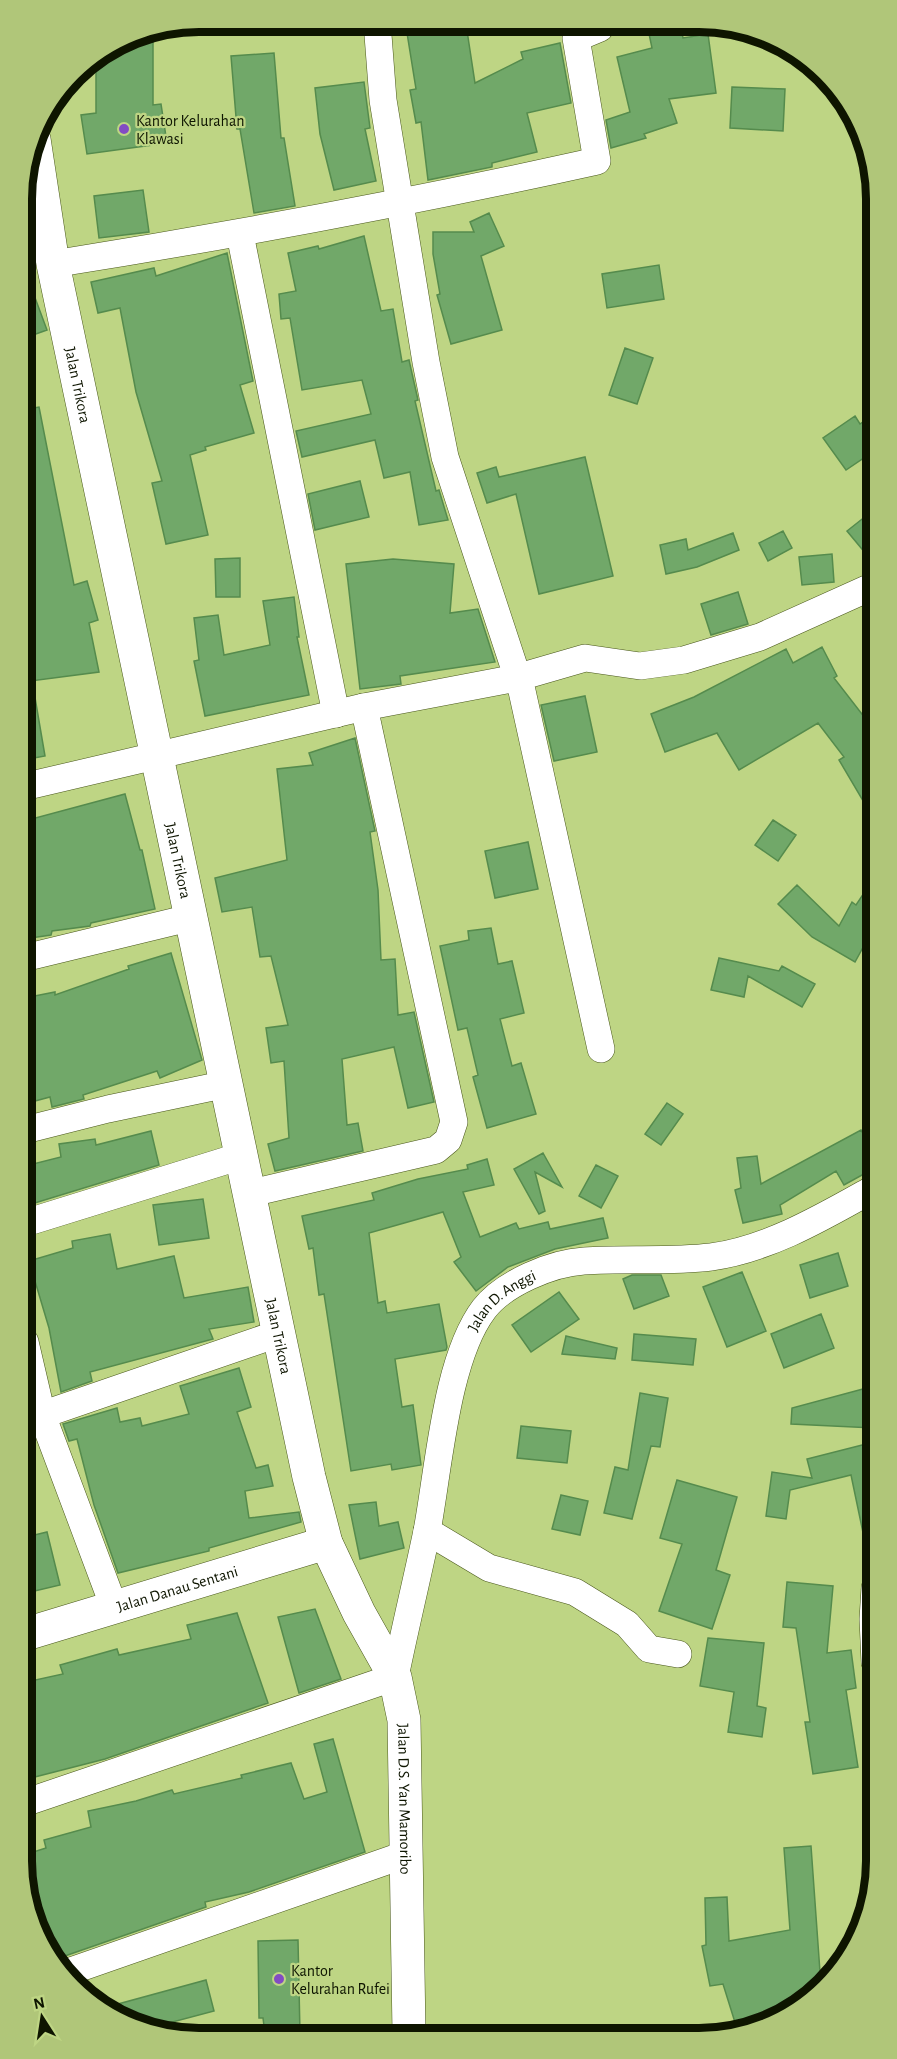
<svg xmlns="http://www.w3.org/2000/svg" width="897" height="2059" viewBox="0 0 897 2059" font-family="'Alegreya Sans',sans-serif">
  <rect width="100%" height="100%" fill="#bed584"/>
  <path fill="#71a869" stroke="#558b4d" stroke-width="1.5" d="M466,24l9,59 48,-24 -2,-7 39,-9 11,60 -44,10 10,39 -45,11v4l-64,13 -7,-58 -5,1 -6,-33 6,-1 -9,-56z
    M647,24h33l3,14 25,-4 8,59 -47,6 8,24 -33,11 2,4 -35,10 -5,-28 24,-8 -13,-55 35,-9z
    M153,30v75l8,-1 6,39 -80,11 -6,-39 15,-2v-57l35,-22z
    M274,53l7,85h3l11,68 -41,7 -14,-84h-3l-6,-73z
    M364,82l6,46 -5,1 11,52 -42,9 -14,-56 -5,-46z
    M732,87l53,2 -2,42 -53,-3z
    M143,190l6,42 -50,6 -5,-42z
    M489,213l15,33 -23,10 21,74 -51,14 -14,-49 3,-1 -7,-40v-22h41l-4,-10z
    M364,236l17,75 12,-2 9,53 7,-2 9,40 -3,1 21,90 3,-1 9,30 -29,5 -9,-53 -26,6 -9,-38 -73,17 -6,-26 75,-17 -9,-34 -60,10 -12,-72 -9,1 -2,-25 17,-3 -8,-38 30,-7 1,3z
    M227,253l26,128 -13,4 14,48 -49,14 1,3 -16,5 18,80 -42,9 -14,-61 10,-2 -26,-89 -16,-84 -22,5 -7,-31 63,-14 2,8z
    M659,265l5,34 -57,9 -5,-34z
    M22,268h2l23,62 -25,9z
    M625,348l28,10 -16,46 -28,-9z
    M39,407l35,178 13,-4 11,39 -9,3 10,49 -76,10v-90l12,-1 -12,-71 -1,-22 7,-1 -7,-35v-52z
    M855,416l5,8 11,-8v37l-25,17 -23,-32z
    M585,457l28,119 -74,18 -23,-100 -29,9 -10,-30 19,-6 3,10z
    M360,481l9,36 -54,13 -7,-36z
    M871,512v48l-24,-29z
    M783,531l9,17 -24,13 -9,-18z
    M733,533l6,17 -42,17 -31,7 -6,-29 26,-6 2,11z
    M832,554l2,28 -32,3 -3,-28z
    M240,558v39h-24l-1,-38z
    M393,559l61,5 -4,49 28,-4 17,53 -95,14 1,8 -41,5 -14,-125z
    M738,592l10,32 -37,11 -10,-31z
    M294,597l5,40h-2l12,58 -104,21 -11,-55 5,-1 -5,-42 24,-3 6,40 46,-10 -7,-44z
    M822,647l15,29 -3,2 38,49v89l-33,-56 5,-3 -26,-34 -79,47 -22,-37 -52,19 -14,-38 43,-17 92,-48 7,14z
    M33,686l12,70 -22,4v-73z
    M585,696l12,56 -43,9 -13,-56z
    M355,738l20,93 -5,1 8,58 3,70 14,-1 3,56 16,-3 20,90 -26,6 -14,-61 -52,12 5,66 11,-2 5,28 -88,20 -7,-27 21,-6 -5,-77 -13,2 -5,-35 22,-3 -17,-69 -11,1 -8,-50 -30,5 -7,-34 72,-18 -10,-91 36,-4 -4,-12z
    M125,794l15,56h2l13,59 -64,14 -1,3 -38,5 -1,4 -27,4v-118z
    M773,820l23,15 -18,26 -23,-16z
    M528,842l10,47 -43,9 -10,-47z
    M872,881v50l-17,31 -43,-25 -34,-33 19,-19 42,41 13,-24 4,3z
    M491,928l7,36 14,-3 12,52 -24,6 12,47 9,-3 15,51 -49,14 -14,-51 5,-2 -11,-47 -9,2 -18,-84 29,-6 -1,-9z
    M171,953l31,107 -42,18 -3,-7 -74,24 1,4 -32,8 -2,-10 -26,7v-106l31,-6v3l74,-26 -1,-3z
    M719,958l60,13 3,-5 33,18 -13,23 -54,-31 -4,21 -33,-7z
    M667,1103l16,11 -22,31 -16,-11z
    M861,1130l12,21v18l-29,16 -8,-14 -56,34 2,9 -39,9 -8,-33 6,-2 -4,-30 20,-2 4,28z
    M151,1131l8,34 -134,41v-40l36,-9 -2,-13 36,-5 1,6z
    M543,1153l19,34 -27,-15 10,39 -6,3 -25,-45z
    M487,1159l7,26 -31,7 17,45 36,-14 3,6 29,-7 2,7 53,-11 5,20 -53,11 -47,18 -32,24 -22,-29 7,-5 -18,-45 -74,21 9,70 7,-2 2,12 52,-9 8,43 -1,3 -51,9 7,48 11,-2 8,60 -29,5 -1,-6 -40,7 -27,-177 -5,1 -6,-47 -4,1 -7,-33 72,-16 -2,-7 46,-14 50,-10 -1,-4z
    M596,1165l22,11 -17,32 -22,-12z
    M203,1199l6,39 -50,7 -6,-40z
    M110,1234l7,35 57,-13 10,42 64,-11 6,35 -45,7 4,10 -123,33 2,9 -31,11 -12,-64 -20,-67 44,-13 -1,-7z
    M838,1253l10,33 -38,12 -10,-33z
    M742,1272l24,59 -39,16 -24,-60z
    M632,1275h29l8,21 -35,13 -11,-30z
    M559,1292l20,27 -48,33 -19,-27z
    M821,1314l13,34 -50,20 -13,-34z
    M634,1334l62,5 -3,26 -61,-5z
    M566,1336l51,12 -2,11 -53,-5z
    M239,1368l12,39 -14,5 19,56 12,-3 5,21 -28,5 4,27 50,-6 2,10 -92,26v3l-91,22 -24,-68 -17,-66 -8,2 -6,-17 54,-16 3,14 20,-4 2,8 47,-12 -9,-28z
    M874,1386v42l-83,-4 1,-16z
    M640,1393l28,5 -8,49 -9,-1 -19,73 -28,-6 11,-46 13,3z
    M521,1426l50,5 -4,32 -50,-5z
    M874,1442v104l-8,1 -15,-72 -61,15 -4,29 -20,-3 6,-44 40,6 -5,-19z
    M677,1480l60,17 -21,73 14,5 -18,54 -53,-18 23,-67 -22,-6z
    M561,1495l27,6 -8,34 -28,-6z
    M376,1502l3,24 19,-4 6,26 -44,11 -11,-54z
    M47,1532l13,53 -34,8v-56z
    M787,1582l46,4 -6,67 24,-3 5,38 -10,2 12,77 -45,7 -8,-52h5l-14,-94 -13,-1z
    M315,1609l26,70 -42,14 -21,-76z
    M237,1613l31,90 -163,56 -78,20 -1,-97 37,-8 -3,-9 57,-16 2,6 72,-16 -4,-14z
    M708,1638l56,5 -7,63 9,2 -4,29 -34,-5 6,-40 -34,-6z
    M333,1739l32,113 -116,40 -44,10 1,5 -147,51 -32,-51v-53l19,-6 -2,-8 47,-13 -3,-16 48,-10 36,-11 2,4 68,-16 -1,-3 50,-12 13,36 23,-7 -13,-48z
    M811,1846l10,140 -24,22 -52,24h-7l-15,-48 -13,2 -8,-40 4,-1 -1,-47 22,-1 2,44 61,-11 -6,-82z
    M298,1940l2,94h-35l-2,-16h-4l-1,-77z
    M206,1980l8,31 -64,17 -43,-21z"/>
  <g fill="none" stroke-linecap="round" stroke-linejoin="round">
    <defs>
      <g id="street">
        <path d="M377,22l6,78 43,262 19,95 77,234 79,358"/>
        <path d="M240,234l96,480"/>
        <path d="M53,264c182,-29 363,-63 544,-103l-21,-123 24,-10 2,-4"/>
        <path d="M23,787l341,-80 152,-29 69,-20 55,8 44,-6 76,-23 111,-50"/>
        <path d="M24,958l165,-40"/>
        <path d="M25,1130l83,-21 119,-25"/>
        <path d="M247,1194l189,-44 12,-10 6,-18 -90,-415"/>
        <path d="M25,1223l216,-67"/>
        <path d="M25,1342l17,73 72,192"/>
        <path d="M27,1420l250,-86"/>
        <path d="M427,1531l62,37 86,24 52,32 22,25 29,5"/>
        <path d="M875,1588l-2,31 2,43"/>
        <path id="s1" d="M27,1802l368,-125c10,-49 22,-98 32,-146 12,-64 19,-172 57,-222 20,-26 68,-46 100,-48 42,-3 85,1 127,-4 58,-8 112,-40 162,-68"/>
        <path d="M68,1972l336,-117"/>
      </g>
      <g id="secondary">
        <path id="s2" d="M34,139l19,125 256,1213 17,66 33,70 36,64 9,43 5,313"/>
        <path id="s3" d="M26,1634l300,-91"/>
      </g>
    </defs>
    <use href="#street" stroke="#49571b" stroke-width="28"/>
    <use href="#secondary" stroke="#49571b" stroke-width="34"/>
    <use href="#street" stroke="#fff" stroke-width="27"/>
    <use href="#secondary" stroke="#fff" stroke-width="33"/>
  </g>
  <g fill="#824cc3" stroke="#bed584" stroke-width="2">
    <circle cx="124" cy="129" r="6"/>
    <circle cx="279" cy="1979" r="6"/>
  </g>
  <g text-anchor="middle" stroke-width="4.5" stroke-linejoin="round" paint-order="stroke">
    <g font-size="16" fill="#0e1500" stroke="#bed584" text-anchor="start">
      <text x="136" y="126">Kantor Kelurahan<tspan x="136" dy="18">Klawasi</tspan></text>
      <text x="291" y="1976">Kantor<tspan x="291" dy="18">Kelurahan Rufei</tspan></text>
    </g>
    <g font-size="16" fill="#0e1500" stroke="#bed584">
      <text dy="6" stroke="none"><textPath href="#s2" startOffset="250">Jalan Trikora</textPath></text>
      <text dy="6" stroke="none"><textPath href="#s2" startOffset="736">Jalan Trikora</textPath></text>
      <text dy="6" stroke="none"><textPath href="#s1" startOffset="788">Jalan D. Anggi</textPath></text>
      <text dy="6" stroke="none"><textPath href="#s2" startOffset="1222">Jalan Trikora</textPath></text>
      <text dy="6" stroke="none"><textPath href="#s3" startOffset="158">Jalan Danau Sentani</textPath></text>
      <text dy="6" stroke="none"><textPath href="#s2" startOffset="1708">Jalan D.S. Yan Mamoribo</textPath></text>
    </g>
  </g>
  <path d="M0 0H897V2059H0ZM199 32H699A167 167 0 0 1 866 199V1861A167 167 0 0 1 699 2028H199A167 167 0 0 1 32 1861V199A167 167 0 0 1 199 32Z" fill="#b0c679" fill-rule="evenodd"/>
  <path fill="none" stroke="#0e1500" stroke-width="8" d="M199 32H699A167 167 0 0 1 866 199V1861A167 167 0 0 1 699 2028H199A167 167 0 0 1 32 1861V199A167 167 0 0 1 199 32Z"/>
  <g transform="translate(42 2017) rotate(348)" stroke="#bed584" stroke-width="4.5" paint-order="stroke">
  <path d="M0-4.5L10 22L0 15L-10 22Z" fill="#0e1500"/>
  <text y="-9" font-size="16" font-weight="bold" text-anchor="middle" fill="#0e1500">N</text>
  </g>
</svg>
